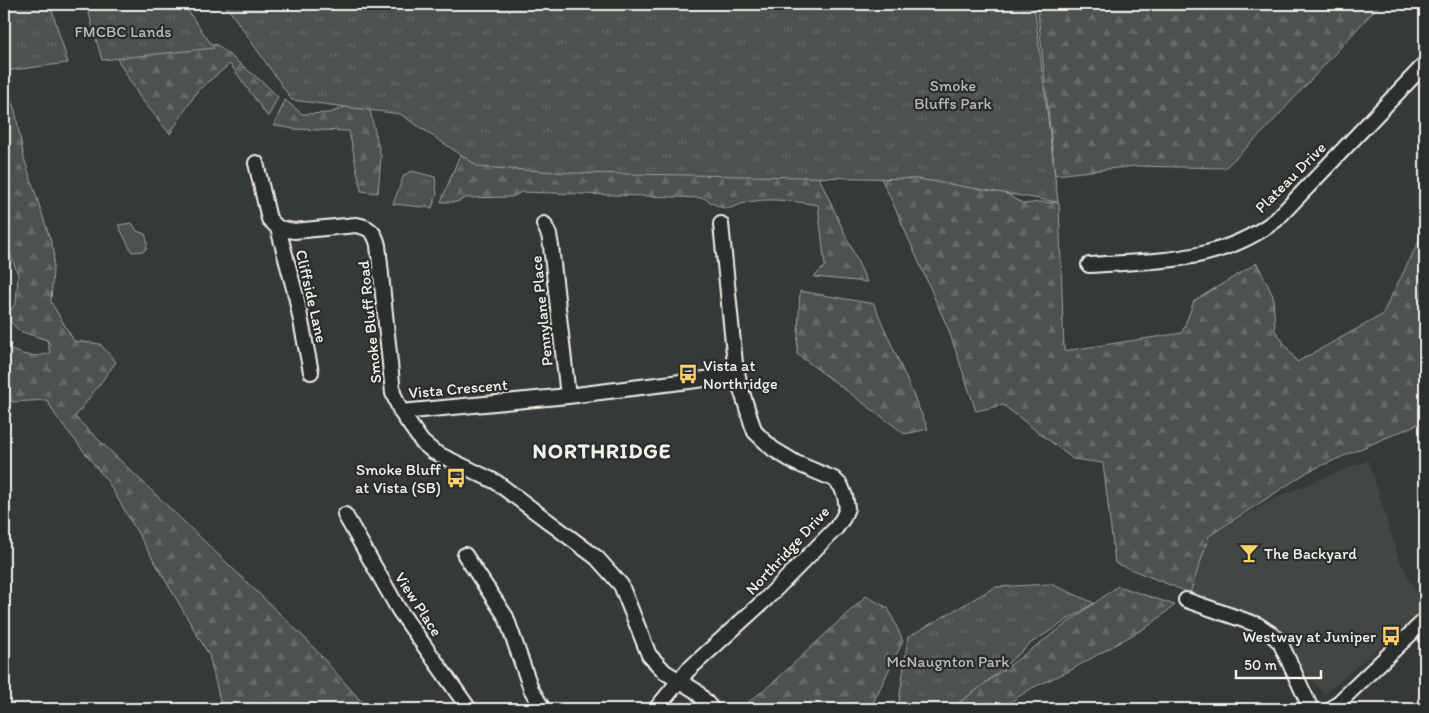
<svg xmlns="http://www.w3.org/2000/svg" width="1429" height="713" viewBox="0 0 1429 713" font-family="Itim,sans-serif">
  <defs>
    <pattern id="forest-firs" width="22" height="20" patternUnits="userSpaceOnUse" patternTransform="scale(1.25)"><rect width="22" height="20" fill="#4e514f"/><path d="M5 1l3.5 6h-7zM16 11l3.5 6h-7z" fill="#686a68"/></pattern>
    <pattern id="park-tufts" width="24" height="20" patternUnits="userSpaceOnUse" patternTransform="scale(1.25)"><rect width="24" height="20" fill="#4e514f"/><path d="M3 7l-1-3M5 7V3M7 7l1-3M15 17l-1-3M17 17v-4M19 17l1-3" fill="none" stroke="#686a68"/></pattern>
    <pattern id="water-waves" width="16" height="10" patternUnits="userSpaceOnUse" patternTransform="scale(1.25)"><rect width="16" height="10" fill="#757572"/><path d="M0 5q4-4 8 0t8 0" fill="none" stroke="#5f5e5c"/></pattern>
  </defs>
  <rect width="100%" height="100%" fill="#363939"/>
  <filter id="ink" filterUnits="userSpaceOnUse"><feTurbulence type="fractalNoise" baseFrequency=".02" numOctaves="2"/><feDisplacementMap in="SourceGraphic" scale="10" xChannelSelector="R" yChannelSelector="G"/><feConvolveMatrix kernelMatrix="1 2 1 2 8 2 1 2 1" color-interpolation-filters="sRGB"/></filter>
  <g filter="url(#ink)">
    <path fill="#434645" d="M1368,460l31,99 26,50 -101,85 -63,-74 -71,-27 19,-57 73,-41z"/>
    <path fill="#4e514f" stroke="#a1a19c" d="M132,223l5,8 8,3c2,6 4,13 -1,17l-12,1 -14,-27z"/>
    <path fill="url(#forest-firs)" stroke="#a1a19c" d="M223,4h188l14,7 11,-4 1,-3h348l12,6 49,49 17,5 22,-2 6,-7c-2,-15 -38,-43 -51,-51h182l9,64 1,22 -12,4 -11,15 -14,2 -11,6 -5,21 13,23 11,7 8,29 13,7 16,-2 19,1 5,148 118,-18 12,-32 63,-38 16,33 2,34 22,32 85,-47 43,-86v192l-116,50 -100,65 -19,57 -75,-30 -12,-100 -30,-4 -70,-54 -27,6 -27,-80 -57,-130 -32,-66 -45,-27 -130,-49 -63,-2 -146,-28 -42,4 -42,19 -29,-5 -135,-39z
      M1037,4h343l-115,126 -40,38 -90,-2 -80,9z
      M96,23l121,22 49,40 12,12 -10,20 -38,-53 -32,26 -28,44 -31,-38z
      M4,84l11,26 9,48 30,93 -3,51 23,39 26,3 16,18 -41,55 231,222 62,70h-146l-13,-54 -101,-173 -52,-66 -9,-16 -35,2 -8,-24v-31c17,7 28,12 46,6l-3,-13 -28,-9 -9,-10v-11l6,-7 2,-28 -14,-38z
      M367,98l14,59 -3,36 -17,-2 -12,-60 -56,-2 -19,-4 11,-25 17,14 28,-1z
      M474,141l337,19 56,122 -53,-5 11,-11 -7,-61c-19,-3 -44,-7 -63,-4 -29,4 -21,16 -51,-3l-183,-6 -9,5 -47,1 -8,4h-16l18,-45z
      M800,291l74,13 54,125 -23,5 -108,-80z
      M1118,586l57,19 -25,20 -81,46 -37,17 -32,21h-50z
      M866,596l22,12 15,33 -33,68h-130l36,-29z"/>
    <path fill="url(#park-tufts)" stroke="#a1a19c" d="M4,4h46l18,59 -64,8z
      M86,4h97l31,44 -112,12z
      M225,4h809l24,198 -140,-23 -346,-6 -93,-6 -79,-53 -108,-14z
      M412,171l23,6 2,17 -5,14 -39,-4 11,-29z
      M1051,584l43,19 -63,40 -49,43 -32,23h-52l10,-72 87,-50z"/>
    <path fill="url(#water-waves)" stroke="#a8a7a1" d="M4,460l5,62 -5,58z"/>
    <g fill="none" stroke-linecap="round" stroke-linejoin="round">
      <defs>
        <path id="minor" d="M256,163l13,56 9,9 16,3 62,-6c13,2 19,7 22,20l15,148 8,19
          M544,224l5,11 2,11 17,150
          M278,228l18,68 15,76
          M1089,265c68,-5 129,-1 187,-45l149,-156
          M345,515l54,95 70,99
          M465,555l41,62 25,72 12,20
          M1186,600l72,25 12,8 10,9 31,67
          M656,709l32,-39 78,-71 70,-71 7,-10 4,-10 -2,-12 -4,-10 -7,-7 -38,-16 -23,-14 -18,-17 -3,-8 -12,-38 -5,-23 -14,-139
          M712,709l-16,-18 -31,-19 -16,-17 -28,-70 -24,-27 -101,-76 -62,-30 -12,-10 -21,-30 167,-16 169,-21
          M1332,709l93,-89"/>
      </defs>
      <use href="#minor" stroke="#f4f1e8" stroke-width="18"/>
      <use href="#minor" stroke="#2a2d2e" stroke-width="14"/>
    </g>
  </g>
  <defs>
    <symbol id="bus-bare" viewBox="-9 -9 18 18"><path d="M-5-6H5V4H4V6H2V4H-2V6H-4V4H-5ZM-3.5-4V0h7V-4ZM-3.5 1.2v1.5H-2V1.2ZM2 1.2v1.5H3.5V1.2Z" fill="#ffd166" stroke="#2a2d2e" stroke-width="2.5" paint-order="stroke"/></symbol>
    <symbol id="bar-bare" viewBox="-9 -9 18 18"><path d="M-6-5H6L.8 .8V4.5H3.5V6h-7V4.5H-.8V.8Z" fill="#ffd166" stroke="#2a2d2e" stroke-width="2.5" paint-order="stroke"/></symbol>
  </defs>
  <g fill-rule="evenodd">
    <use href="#bus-bare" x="674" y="360" width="28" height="28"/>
    <use href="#bus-bare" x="442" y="464" width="28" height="28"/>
    <use href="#bar-bare" x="1235" y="539" width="28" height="28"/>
    <use href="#bus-bare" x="1377" y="622" width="28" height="28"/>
  </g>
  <g text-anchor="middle" stroke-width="4.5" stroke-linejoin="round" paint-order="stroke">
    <g font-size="16" fill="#bab9b2" stroke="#2a2d2e">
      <text x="123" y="37">FMCBC Lands</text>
      <text x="953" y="91">Smoke<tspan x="953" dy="18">Bluffs Park</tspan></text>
      <text x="948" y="667">McNaugnton Park</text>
    </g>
    <g font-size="16" fill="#f4f1e8" stroke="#2a2d2e">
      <text transform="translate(1290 177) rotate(-45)" y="6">Plateau Drive</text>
      <text transform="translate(312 296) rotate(77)" y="6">Cliffside Lane</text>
      <text transform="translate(541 311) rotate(-96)" y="6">Pennylane Place</text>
      <text transform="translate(369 322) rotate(-96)" y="6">Smoke Bluff Road</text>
      <text transform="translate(458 388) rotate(-5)" y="6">Vista Crescent</text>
      <text transform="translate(787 550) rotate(-47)" y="6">Northridge Drive</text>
      <text transform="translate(419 604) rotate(57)" y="6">View Place</text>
    </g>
    <g font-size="16" fill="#f4f1e8" stroke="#2a2d2e" text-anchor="start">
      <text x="703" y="371">Vista at<tspan x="703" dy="18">Northridge</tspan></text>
      <text x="441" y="475" text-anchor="end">Smoke Bluff<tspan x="441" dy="18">at Vista (SB)</tspan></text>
      <text x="1264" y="559">The Backyard</text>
      <text x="1376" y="642" text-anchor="end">Westway at Juniper</text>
    </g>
    <g font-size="21" font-weight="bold" letter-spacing="1" fill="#f4f1e8" stroke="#2a2d2e">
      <text x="602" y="458">NORTHRIDGE</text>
    </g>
  </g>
  <rect width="1429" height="713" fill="none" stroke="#2a2d2e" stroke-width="20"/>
  <rect x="10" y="10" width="1409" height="693" fill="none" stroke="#f4f1e8" stroke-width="2" filter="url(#ink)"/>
  <path d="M1236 670v8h85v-8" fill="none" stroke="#f4f1e8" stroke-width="2.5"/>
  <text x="1244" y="670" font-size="15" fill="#f4f1e8" stroke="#2a2d2e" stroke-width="4" paint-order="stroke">50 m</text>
</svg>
